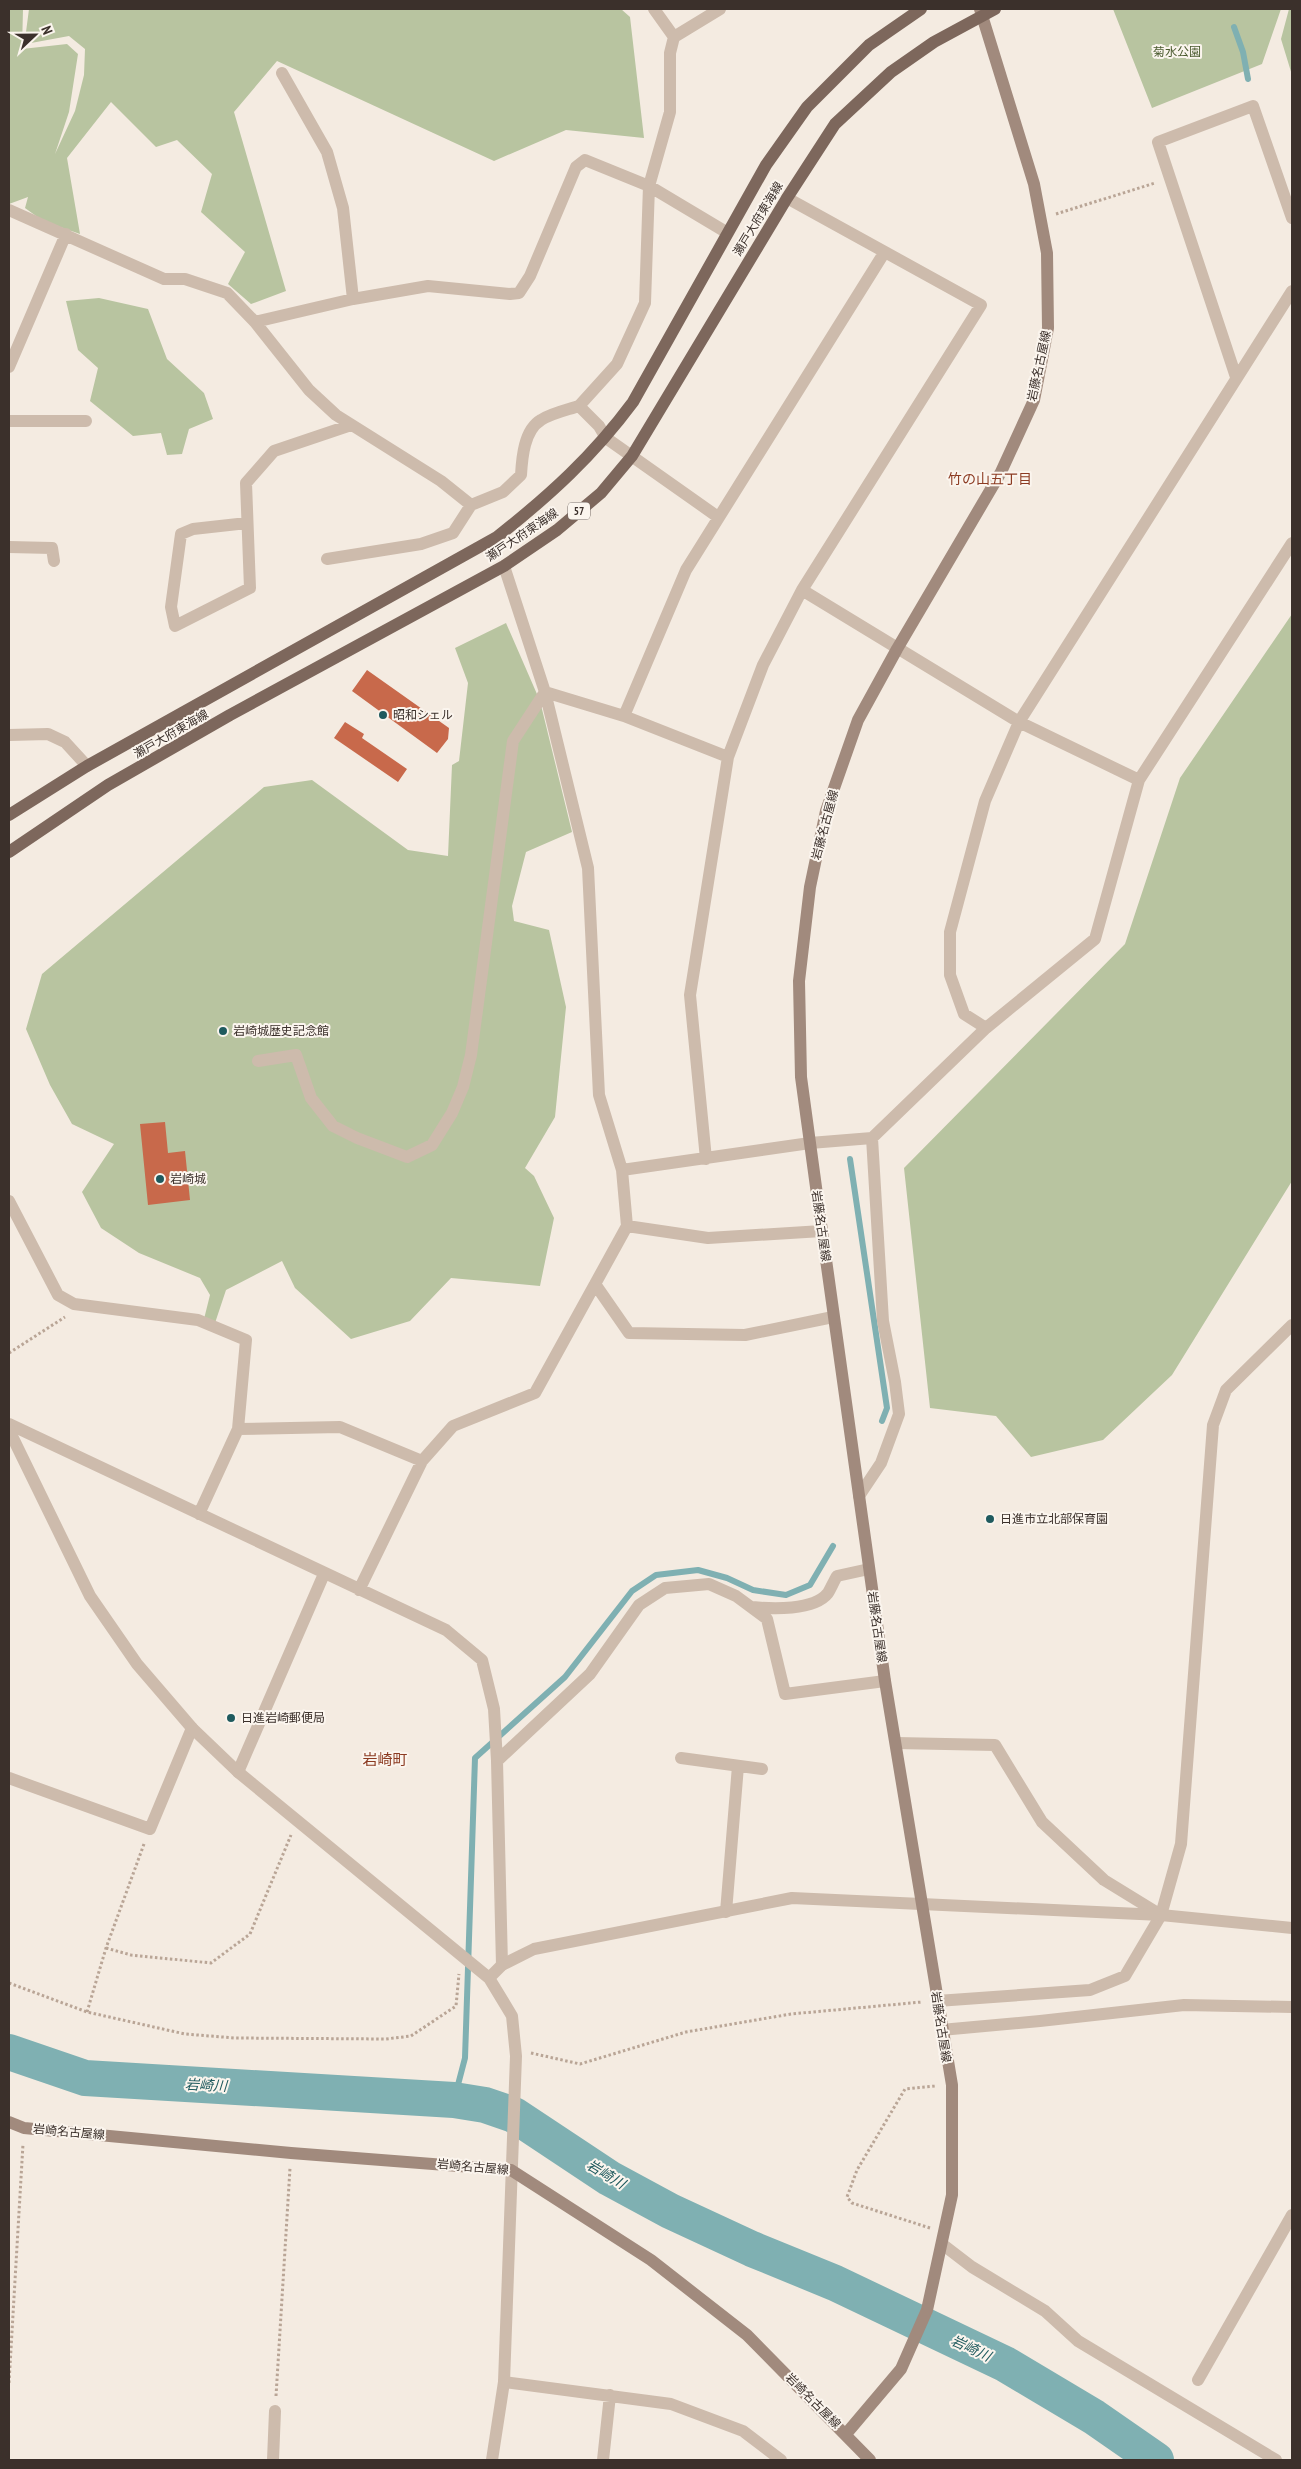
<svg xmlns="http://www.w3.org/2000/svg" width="1301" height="2469" viewBox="0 0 1301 2469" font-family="'PT Sans Narrow','Noto Sans JP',sans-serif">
  <rect width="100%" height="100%" fill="#f4ebe1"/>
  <path fill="#b8c4a0" d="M9,9h14l-1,40 45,-5 11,10 -9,58 -14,42 20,-43 9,-36 1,-26 -16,-13 -38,7 -5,-11 3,-23h592l9,8 14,121 -78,-8 -72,31 -217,-100 -43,51 52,179 -35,13 -23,-20 17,-32 -44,-40 11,-38 -35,-34 -21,7 -45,-45 -44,56 13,76 -37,-13 -18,-13 3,-11 -19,7z
    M1113,9h168l-19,55 -110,44z
    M1289,9h3v66l-11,-36z
    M99,298l49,11 19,50 37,34 9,26 -24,10 -7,25 -15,1 -6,-22 -28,3 -43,-35 8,-33 -20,-18 -12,-49z
    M1292,614v567l-120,194 -69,65 -72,17 -35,-41 -66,-8 -26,-240 221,-224 55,-166z
    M506,623l34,78 32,131 -46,20 -14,54 2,15 35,9 17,77 -11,110 -30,51 9,8 20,42 -14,68 -89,-8 -41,43 -59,18 -56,-51 -13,-27 -56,29 -11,33 -13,4 8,-32 -10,-17 -61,-25 -38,-25 -19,-36 32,-48 -42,-20 -22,-39 -24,-56 16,-55 222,-187 48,-7 96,70 40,6 4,-91 7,-4 9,-78 -13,-35z"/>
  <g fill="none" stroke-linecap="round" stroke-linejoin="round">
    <path stroke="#7fb0b2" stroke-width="6" d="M1234,27l9,25 5,27
      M850,1159l37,249 -5,13
      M454,2100l11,-42 10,-300 90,-81 67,-86 24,-16 42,-5 29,8 26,12 33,5 24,-10 23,-39"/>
    <path stroke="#7fb0b2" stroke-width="36" d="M9,2052l76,26 369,22 31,5 29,10 95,63 61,33 82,38 83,34 170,81 89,53 62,43"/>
  </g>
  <path fill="#c8694b" d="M367,670l82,58 -1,11 -11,14 -85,-62z
    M345,722l19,12 -2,4 45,31 -9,13 -64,-44z
    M165,1122l3,31 17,-2 5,49 -42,5 -8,-81z"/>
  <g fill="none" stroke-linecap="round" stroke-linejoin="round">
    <path stroke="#b9a596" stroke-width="3" stroke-dasharray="2.5 2.5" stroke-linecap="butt" d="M1056,214l99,-31
      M9,1353l56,-36
      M106,1948l25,7 80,8 39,-29 41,-99
      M9,1983l78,29 98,22 50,4 151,1 25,-3 45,-30 3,-32
      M87,2012l19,-64 38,-104
      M531,2053l49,11 106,-32 105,-18 131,-12
      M930,2228l-78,-25 -5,-6 10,-27 48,-81 31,-3
      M9,2383l14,-239
      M276,2396l14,-228"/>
    <path stroke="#cdbbac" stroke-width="12" d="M654,9l20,28 -4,16v59l-21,74 -4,117 -28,61 -38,42 20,20 7,12 112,79
      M674,37l46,-28
      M282,73l45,79 16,56 10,91
      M9,210l155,69h21l42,14 28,29 54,68 27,25 105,66 30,24
      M255,322l98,-23 75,-13 82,8 9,-1 11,-17 46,-109 9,-7 64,26 77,46
      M9,367l57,-133
      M1236,377l-78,-235 95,-36 39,112
      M9,421h77
      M247,523l-54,6 -12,5 -10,73 4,19 75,-38 -4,-105 28,-32 77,-26
      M9,547l43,1 2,13
      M327,559l94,-15 32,-11 18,-28 32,-13 18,-17c1,-17 3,-45 20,-55 11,-7 26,-10 38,-14
      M802,590l217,132 120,58
      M545,692l79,24 104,41
      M624,716l62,-146 198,-317
      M9,735l39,-1 17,8 22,24
      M986,1028l-22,-14 -14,-39v-43l35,-131 34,-79 273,-431
      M258,1061l38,-6 15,43 22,28 24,12 50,19 25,-12 20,-32 11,-26 8,-32 42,-314 32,-49
      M706,1159l-16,-164 38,-238 35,-92 39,-75 179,-285 -194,-107
      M622,1170l188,-27 62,-5 114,-110 109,-89 44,-159 153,-237
      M9,1201l49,94 16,9 124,16 48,20 -8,89 -39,85
      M627,1226l81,12 114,-7
      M595,1284l34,49 116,2 88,-18
      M9,1424l437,206 36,30 12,49 3,52 5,204
      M238,1429l102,-2 82,34
      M859,1496l22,-33 18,-49 -4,-32 -12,-61 -11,-183
      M359,1590l63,-129 31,-35 82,-33 92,-167 -5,-56 -23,-75 -11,-227 -43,-176 -41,-126
      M752,1607c19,2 62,4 76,-14 3,-5 6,-12 9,-17l32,-7
      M896,1743l99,2 47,77 62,58 57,35
      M681,1758l81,11
      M497,1761l93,-87 49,-69 26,-17 44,-4 27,12 31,23 18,75 100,-13
      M238,1772l86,-198
      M9,1778l141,51 42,-101
      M726,1912l12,-146
      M937,2001l153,-11 35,-14 36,-61 20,-71 32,-419 13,-35 66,-65
      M941,2030l99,-9 144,-16 108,2
      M942,2244l30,23 73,44 33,30 198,119
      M1198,2380l94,-165
      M273,2460l2,-49
      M492,2460l12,-78 167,22 72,27 38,29
      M603,2460l7,-65"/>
    <path stroke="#cdbbac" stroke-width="12" d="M9,1430l81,166 47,68 55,64 46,44 251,206 23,38 4,40 -12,326
      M489,1978l13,-13 32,-16 258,-51 369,17 131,13"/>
    <path stroke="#a18a7d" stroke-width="12" d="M9,2122l15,6 267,25 220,17 140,90 96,75 123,125
      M846,2434l55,-65 26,-59 25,-115v-110l-67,-404 -63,-450 -21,-154 -2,-96 11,-94 16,-76 32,-91 39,-71 104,-177 33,-72 14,-72 -1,-75 -13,-69 -54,-175"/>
    <path stroke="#7d675c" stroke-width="12" d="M9,815l78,-49 410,-229c53,-42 96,-81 136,-135l133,-237 41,-58 62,-62 52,-36
      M9,852l99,-67 122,-70 274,-149 53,-36 44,-37 31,-37 155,-258 48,-74 56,-52 43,-30 61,-33"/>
  </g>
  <g fill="#1f5a5e" stroke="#fbf5ee" stroke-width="2">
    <circle cx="383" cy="715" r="5"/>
    <circle cx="223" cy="1031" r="5"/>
    <circle cx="160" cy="1179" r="5"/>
    <circle cx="990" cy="1519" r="5"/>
    <circle cx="231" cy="1718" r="5"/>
  </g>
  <g text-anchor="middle" stroke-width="4" stroke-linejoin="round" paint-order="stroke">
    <rect fill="#fbf5ee" stroke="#756b66" stroke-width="1" x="568" y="502.5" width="22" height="17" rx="4"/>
    <g font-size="11" font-weight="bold" fill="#3b302b">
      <text x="579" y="515">57</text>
    </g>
    <g font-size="12" fill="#4a5a2e" stroke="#fbf5ee">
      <text x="1177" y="56">菊水公園</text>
    </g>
    <g font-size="12" fill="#3b302b" stroke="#fbf5ee">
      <text transform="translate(758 219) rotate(-59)" y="4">瀬戸大府東海線</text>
      <text transform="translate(1039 366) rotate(-78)" y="4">岩藤名古屋線</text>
      <text transform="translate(522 535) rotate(-34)" y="4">瀬戸大府東海線</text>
      <text transform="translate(171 734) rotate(-30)" y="4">瀬戸大府東海線</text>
      <text transform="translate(825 825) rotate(-75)" y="4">岩藤名古屋線</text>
      <text transform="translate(821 1226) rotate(82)" y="4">岩藤名古屋線</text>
      <text transform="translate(877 1627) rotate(82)" y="4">岩藤名古屋線</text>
      <text transform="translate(941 2027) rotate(81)" y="4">岩藤名古屋線</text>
      <text transform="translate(69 2132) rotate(5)" y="4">岩崎名古屋線</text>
      <text transform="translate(473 2167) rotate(5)" y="4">岩崎名古屋線</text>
      <text transform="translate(813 2401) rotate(45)" y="4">岩崎名古屋線</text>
    </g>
    <g font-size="12" fill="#3b302b" stroke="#fbf5ee" text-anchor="start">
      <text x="393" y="719">昭和シェル</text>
      <text x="233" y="1035">岩崎城歴史記念館</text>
      <text x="170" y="1183">岩崎城</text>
      <text x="1000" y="1523">日進市立北部保育園</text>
      <text x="241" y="1722">日進岩崎郵便局</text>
    </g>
    <g font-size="14" fill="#8c3b22" stroke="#fbf5ee">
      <text x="990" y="484">竹の山五丁目</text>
    </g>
    <g font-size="14" font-style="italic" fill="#1f5a5e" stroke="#fbf5ee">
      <text transform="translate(206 2085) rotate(3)" y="5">岩崎川</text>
      <text transform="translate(606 2174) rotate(31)" y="5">岩崎川</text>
      <text transform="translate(971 2348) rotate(25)" y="5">岩崎川</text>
    </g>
    <g font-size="15" fill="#8c3b22" stroke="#fbf5ee">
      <text x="385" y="1765">岩崎町</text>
    </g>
  </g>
  <rect width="1301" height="2469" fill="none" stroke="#3b302b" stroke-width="20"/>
  <g transform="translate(35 35) rotate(68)" stroke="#fbf5ee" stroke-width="4" paint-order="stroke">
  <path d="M0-4L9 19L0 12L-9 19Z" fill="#3b302b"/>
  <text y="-8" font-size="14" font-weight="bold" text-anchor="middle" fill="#3b302b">N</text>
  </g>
</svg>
